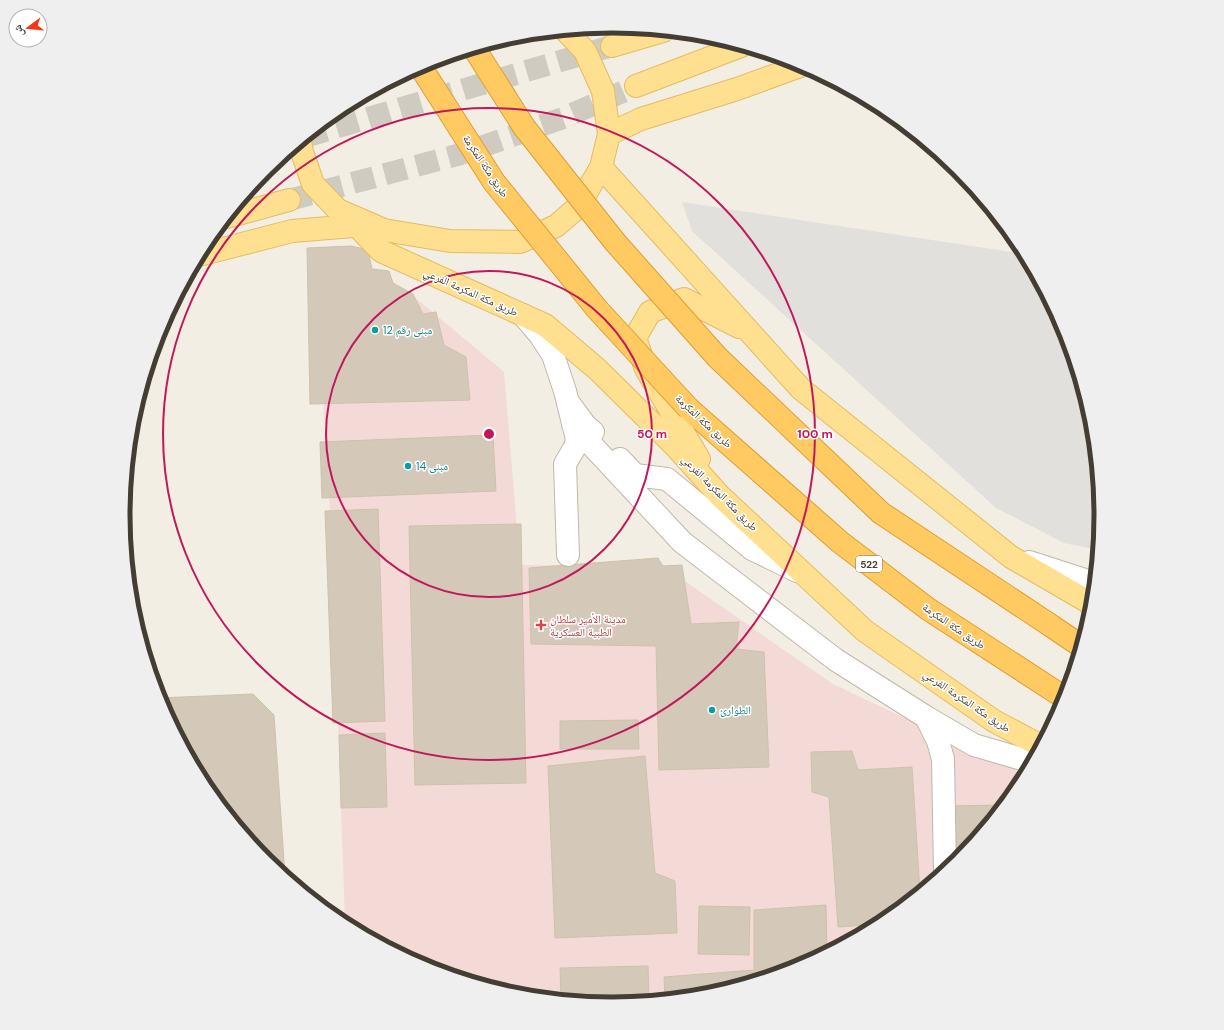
<svg xmlns="http://www.w3.org/2000/svg" width="1224" height="1030" viewBox="0 0 1224 1030" font-family="'DM Sans','Noto Naskh Arabic',sans-serif">
  <rect width="100%" height="100%" fill="#f2eee4"/>
  <path fill="#f3dad6" d="M369,277l49,23 86,72 16,193 143,1 170,118 192,91 -7,12 -60,74 -75,61 -84,45 -92,28 -95,9 -96,-9 -91,-28 -80,-43 -13,-375 -11,-187z"/>
  <path fill="#e2e0dc" d="M682,202l342,52 40,74 28,92 9,95 -3,35 -34,-7 -68,-35 -304,-277z"/>
  <path fill="#d4c9b9" stroke="#cec1ac" d="M351,246l17,4 4,19 17,2 4,12 20,11 10,20 13,-2 8,33 22,12 4,43 -160,4 -3,-156z
    M493,435l3,56 -174,7 -2,-56z
    M378,509l7,212 -52,2 -8,-212z
    M521,524l5,259 -111,2 -6,-259z
    M658,558l5,8 19,-1 9,59 48,-2 -3,27 28,3 5,115 -110,3 -3,-124 -125,-2 -2,-76z
    M253,694l21,21 11,161 -19,-15 -61,-75 -46,-88z
    M638,720l1,29h-79v-28z
    M385,733l2,74 -46,1 -2,-73z
    M852,751l6,19 54,-3 8,125 -37,30 -4,2 -41,3 -9,-130 -17,-5 -1,-40z
    M645,756l10,117 20,8 2,52 -122,5 -7,-172z
    M1003,805l-41,51h-12l-1,-50z
    M826,905l1,47 -28,15 -92,28 -42,4 -1,-22 90,-7v-60z
    M699,906l51,1 -1,48 -51,-1z
    M648,966l1,34 -37,4 -51,-5 -1,-31z"/>
  <g fill="none" stroke-linecap="round" stroke-linejoin="round">
    <path stroke="#cfcbc1" stroke-width="22" stroke-dasharray="22 11" stroke-linecap="butt" d="M305,137l160,-48 147,-43
      M289,200l172,-46 102,-36 73,-32"/>
    <defs>
      <path id="minor" d="M523,315l17,20 13,20 12,36 12,48 -2,8 -10,17 3,91
        M568,402l17,23 8,7
        M573,425l109,117 154,118 90,57 48,28 58,17
        M620,459l15,16 32,4 85,70 45,22
        M1029,562l65,21
        M926,717l12,24 5,18 2,112"/>
      <path id="major" d="M612,46l51,-15
        M636,86l105,-40
        M609,134l32,-15 96,-30 66,-24
        M300,141l2,11 11,32 25,26 46,20 66,11 70,1 36,-16 22,-19 23,-40 8,-33 -6,-43 -18,-40 -19,-20
        M601,167l200,222 210,168 81,47
        M338,210l19,16 24,25 164,74 52,44 79,78 44,49 145,135 129,90 47,25
        M227,217l62,-17
        M199,255l93,-24 73,-6
        M699,459l-53,-90 -11,-31 15,-26 34,-13 55,28"/>
      <path id="highway" d="M689,409l151,133 88,67 137,89
        M1050,625l31,21"/>
    </defs>
    <use href="#minor" stroke="#c0b8a9" stroke-width="24"/>
    <use href="#major" stroke="#e4bc60" stroke-width="24"/>
    <use href="#highway" stroke="#de9e32" stroke-width="24"/>
    <use href="#minor" stroke="#fff" stroke-width="22"/>
    <use href="#major" stroke="#ffdf90" stroke-width="22"/>
    <use href="#highway" stroke="#ffca62" stroke-width="22"/>
    <defs>
      <path id="highway-bridge" d="M474,48l50,79 91,115 102,115 164,156 169,112
        M420,66l74,116 103,127 92,100"/>
    </defs>
    <use href="#highway-bridge" stroke="#de9e32" stroke-width="24" stroke-linecap="butt"/>
    <use href="#highway-bridge" stroke="#ffca62" stroke-width="22"/>
  </g>
  <g fill="none" stroke="#c2185b" stroke-width="2">
    <circle cx="489" cy="434" r="163"/>
    <circle cx="489" cy="434" r="326"/>
  </g>
  <g fill="#0f9aa8" stroke="#fff" stroke-width="1.5">
    <circle cx="375" cy="330" r="4"/>
    <circle cx="408" cy="466" r="4"/>
    <circle cx="712" cy="710" r="4"/>
  </g>
  <path fill="#e0444e" stroke="#fff" stroke-width="1.5" d="M539 619h4v4h4v4h-4v4h-4v-4h-4v-4h4z"/>
  <g text-anchor="middle" stroke-width="3" stroke-linejoin="round" paint-order="stroke">
    <rect fill="#fff" stroke="#7c7771" stroke-width="1" x="856" y="556" width="26" height="16" rx="3"/>
    <g font-size="10" font-weight="bold" fill="#443d34">
      <text x="869" y="568">522</text>
    </g>
    <g font-size="11" fill="#443d34" stroke="#fff">
      <text transform="translate(486 166) rotate(56)" y="4">طريق مكة المكرمة</text>
      <text transform="translate(471 292) rotate(24)" y="4">طريق مكة المكرمة الفرعي</text>
      <text transform="translate(704 421) rotate(43)" y="4">طريق مكة المكرمة</text>
      <text transform="translate(720 493) rotate(45)" y="4">طريق مكة المكرمة الفرعي</text>
      <text transform="translate(954 626) rotate(34)" y="4">طريق مكة المكرمة</text>
      <text transform="translate(967 701) rotate(34)" y="4">طريق مكة المكرمة الفرعي</text>
    </g>
    <g font-size="11" fill="#0d838f" stroke="#fff" text-anchor="start">
      <text x="383" y="334">مبنى رقم 12</text>
      <text x="416" y="470">مبنى 14</text>
      <text x="720" y="714">الطوارئ</text>
    </g>
    <g font-size="11" fill="#be3a42" stroke="#fff" text-anchor="start">
      <text x="550" y="623">مدينة الأمير سلطان<tspan x="550" dy="13">الطبية العسكرية</tspan></text>
    </g>
  </g>
  <path d="M0 0H1224V1030H0ZM130 515a482 482 0 1 1 964 0a482 482 0 1 1-964 0Z" fill="#f0efef" fill-rule="evenodd"/>
  <path fill="none" stroke="#443d34" stroke-width="5" d="M130 515a482 482 0 1 1 964 0a482 482 0 1 1-964 0Z"/>
  <circle cx="489" cy="434" r="6" fill="#c2185b" stroke="#fff" stroke-width="2"/>
  <g font-size="12" text-anchor="middle" font-weight="bold" fill="#c2185b" stroke="#fff" stroke-width="3" stroke-linejoin="round" paint-order="stroke">
    <text x="652" y="438">50 m</text>
    <text x="815" y="438">100 m</text>
  </g>
  <g transform="translate(28 28) rotate(254)"><circle r="19" fill="#ffffff" stroke="#b4b1ae"/>
  <path d="M0-3L7 15L0 10L-7 15Z" fill="#fb3411"/>
  <text y="-6" font-size="11" font-weight="bold" text-anchor="middle" fill="#443d34">ش</text>
  </g>
</svg>
